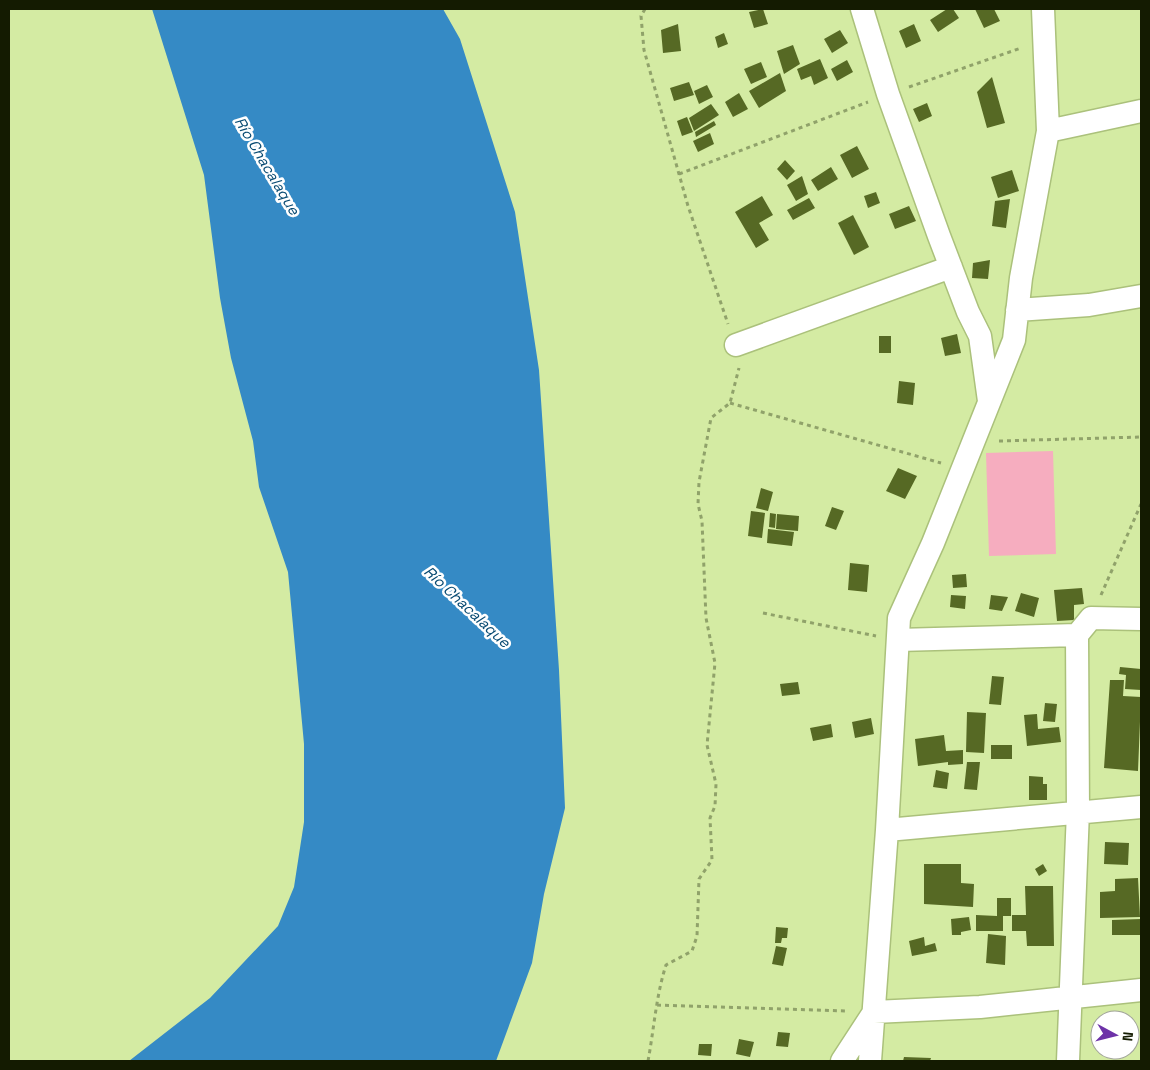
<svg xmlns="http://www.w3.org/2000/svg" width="1150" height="1070" viewBox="0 0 1150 1070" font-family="'Space Grotesk',sans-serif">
  <rect width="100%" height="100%" fill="#d4eba3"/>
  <path fill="#f6adbf" d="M1053,451l3,103 -67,2 -3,-103z"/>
  <path fill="#358ac5" d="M152,9h291l17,30 55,173 24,158 20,300 6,138 -21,86 -12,69 -36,98h-367l81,-63 68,-72 16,-39 10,-65v-78l-16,-172 -29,-85 -6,-46 -22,-83 -11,-60 -16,-123z"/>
  <path fill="#566924" d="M763,9l5,15 -14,4 -5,-16z
    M947,9h6l6,9 -21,14 -8,-12z
    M975,9h19l6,12 -16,7z
    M678,24l3,27 -18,2 -2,-23z
    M914,24l7,17 -15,7 -7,-17z
    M840,30l8,13 -16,10 -8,-14z
    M724,33l4,11 -10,4 -3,-11z
    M793,45l7,19 -16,10 -7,-23z
    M820,59l8,19 -14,7 -3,-9 -10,4 -4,-11z
    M847,60l6,12 -16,9 -6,-12z
    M761,62l6,15 -16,7 -7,-15z
    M780,73l6,18 -27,17 -10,-17z
    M992,77l13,46 -18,5 -10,-36z
    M689,82l5,13 -20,6 -4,-13z
    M707,85l6,12 -14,7 -5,-13z
    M739,93l9,16 -15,8 -8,-15z
    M927,103l5,13 -13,6 -6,-13z
    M711,104l8,11 -25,16 -5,-13z
    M687,117l6,15 -11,4 -5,-15z
    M714,121l2,4 -20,12 -1,-5z
    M710,133l4,11 -16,8 -5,-11z
    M857,146l12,23 -17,9 -12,-23z
    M785,160l10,11 -8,9 -10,-11z
    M831,167l7,12 -20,12 -7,-11z
    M1012,170l7,21 -21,7 -7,-21z
    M802,176l6,18 -12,7 -9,-16z
    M876,192l4,11 -12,5 -4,-12z
    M762,196l11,19 -14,8 10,17 -13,8 -21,-36z
    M809,198l6,10 -22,12 -6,-10z
    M1010,199l-4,29 -14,-2 3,-25z
    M909,206l7,15 -21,8 -6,-15z
    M853,215l16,32 -15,8 -16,-32z
    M990,260l-2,19 -16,-1 1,-15z
    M957,334l4,19 -16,3 -4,-18z
    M879,336h12v17h-12z
    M899,381l16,2 -2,22 -16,-2z
    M898,468l19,8 -12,23 -19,-8z
    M761,488l12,4 -5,19 -12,-3z
    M832,507l12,4 -8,19 -11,-4z
    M751,511l14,2 -3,25 -14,-2z
    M770,513l6,1 -1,14 -6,-1z
    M777,514l22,2 -1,15 -22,-2z
    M768,529l26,3 -2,14 -25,-3z
    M850,563l19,2 -2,27 -19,-2z
    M966,574l1,13 -14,1 -1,-13z
    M1082,588l2,16 -10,1v15l-17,1 -3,-31z
    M1021,593l18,5 -5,19 -19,-6z
    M951,595l15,1 -1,13 -15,-2z
    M991,595l17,2 -6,14 -13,-2z
    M1120,667l21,2v21l-16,-1 1,-14 -7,-1z
    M992,676l12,1 -3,28 -12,-1z
    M1110,680h14l-1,16 18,1 -3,74 -34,-3z
    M798,682l2,12 -18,2 -2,-12z
    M1045,703l12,1 -2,18 -12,-1z
    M967,712l19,1 -2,40 -18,-1z
    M1037,714l1,15 21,-2 2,15 -34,4 -3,-31z
    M871,718l3,16 -19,4 -3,-16z
    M831,724l2,13 -20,4 -3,-13z
    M944,735l2,16 17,-1v14l-15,1v-3l-30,4 -3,-27z
    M991,745h21v14h-21z
    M967,762h13l-3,28 -13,-1z
    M936,770l13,3 -2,16 -14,-2z
    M1029,776l14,1v7h4v16h-18z
    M1105,842l24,1 -1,22 -24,-1z
    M924,864h37v19l13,1 -1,23 -49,-3z
    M1043,864l4,7 -8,5 -4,-7z
    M1138,878l2,39 -40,1v-26l15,-1v-12z
    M1025,886h28l1,60h-27l-1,-15h-14v-16h14z
    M997,898h14v18h-8v15h-27v-16l21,1z
    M969,917l2,13 -10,2v3h-9l-1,-16z
    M1141,919v16h-29v-15z
    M776,927l12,1 -1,10h-5l-1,5h-6z
    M988,934l18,2 -1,29 -19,-2z
    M924,937l1,9 10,-3 2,8 -25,5 -3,-15z
    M776,946l11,2 -4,18 -11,-2z
    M778,1032l12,1 -2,14 -12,-1z
    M739,1039l15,3 -4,15 -14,-3z
    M699,1044h13l-1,12 -13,-1z
    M904,1057l27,1 -1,3h-27z"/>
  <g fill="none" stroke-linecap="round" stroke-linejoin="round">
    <defs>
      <path id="street" d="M862,9l26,85 51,142 29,76 12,24 9,65
        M1048,131l93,-20
        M1017,310l72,-5 52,-9
        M736,345l215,-78
        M898,640l179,-5
        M887,830l254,-23
        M842,1061l32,-49 106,-5 161,-17
        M870,1061l17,-231 12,-212 34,-75 81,-203 7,-62 27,-147 -5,-122
        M1068,1061l10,-250 -1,-176 14,-17 50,1"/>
    </defs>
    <use href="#street" stroke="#abc17b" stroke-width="25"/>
    <path stroke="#90a26a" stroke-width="3" stroke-dasharray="4 4" stroke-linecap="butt" d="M645,9l-4,7 3,34 44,156 40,118
      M909,87l112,-39
      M679,174l189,-72
      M730,403l211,60
      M999,441l142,-4
      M1101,595l40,-91
      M763,613l113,23
      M657,1005l189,6
      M648,1061c6,-32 8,-65 18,-96l26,-14 5,-15 2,-57 13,-19 -2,-42 5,-12 1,-22 -9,-39 8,-82 -9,-45 -4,-97 -4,-17 1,-22 12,-64 19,-15 9,-35"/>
    <use href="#street" stroke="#fff" stroke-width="22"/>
  </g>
  <g text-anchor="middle" stroke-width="5" stroke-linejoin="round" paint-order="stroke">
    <g font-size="15" font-style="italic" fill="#094b73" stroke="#fff">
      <text transform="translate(267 166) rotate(59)" y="5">Río Chacalaque</text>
      <text transform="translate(467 607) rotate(43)" y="5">Río Chacalaque</text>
    </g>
  </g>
  <rect width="1150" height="1070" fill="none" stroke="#141b01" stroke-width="20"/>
  <g transform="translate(1115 1035) rotate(97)"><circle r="24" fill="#ffffff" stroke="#a1a499"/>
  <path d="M0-4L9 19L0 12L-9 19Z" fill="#6d32a8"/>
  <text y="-8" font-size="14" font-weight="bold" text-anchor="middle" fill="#141b01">N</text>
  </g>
</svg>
